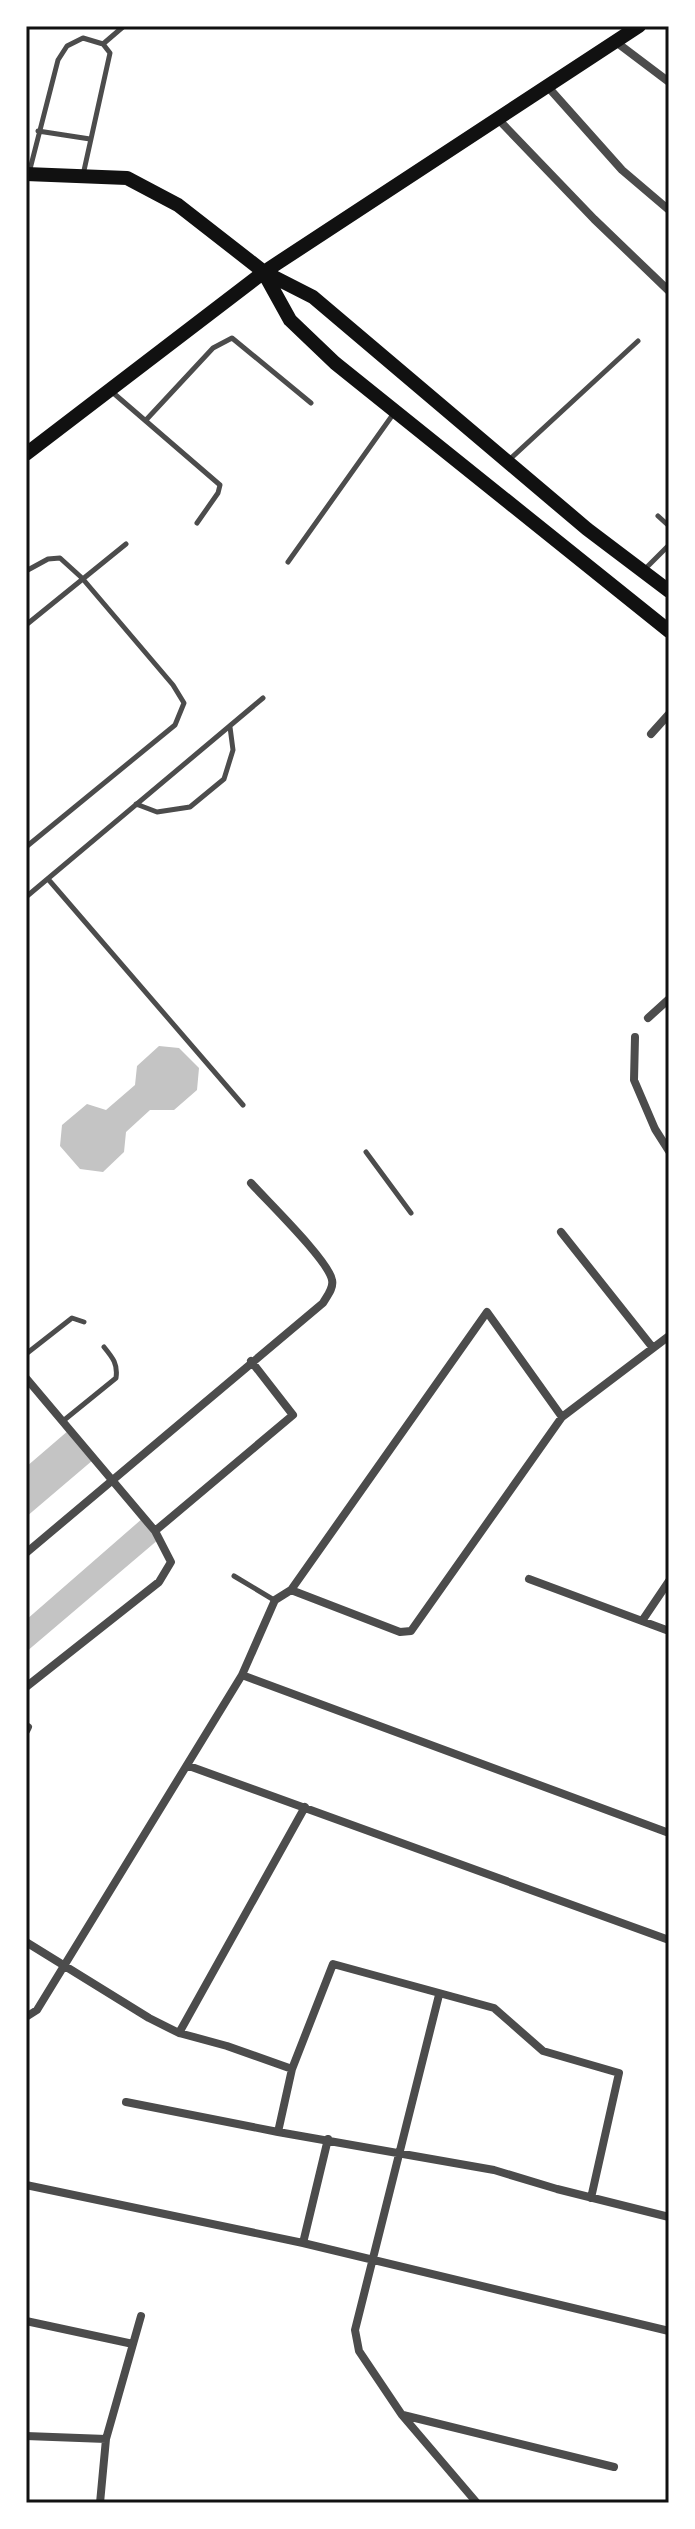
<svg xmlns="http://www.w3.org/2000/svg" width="695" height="2529" viewBox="0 0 695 2529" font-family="'Noto Sans',sans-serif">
  <rect width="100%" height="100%" fill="#fff"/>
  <path fill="#c4c4c4" d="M159,1046l20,2 20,20 -2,22 -23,20h-24l-24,22 -2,20 -21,20 -23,-3 -20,-23 2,-21 25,-21 19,6 29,-25 2,-19z
    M69,1430l24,30 -67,57v-50z
    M143,1518l16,21 -133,113v-32z"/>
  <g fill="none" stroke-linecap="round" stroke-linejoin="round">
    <path stroke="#4c4c4c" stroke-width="5" d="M103,44l21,-18
      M38,131l52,8
      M29,173l29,-113 9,-14 16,-8 20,6 7,9 -27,122
      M111,391l109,94 -2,8 -21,30
      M146,420l67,-72 19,-10 79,65
      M508,461l130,-120
      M658,516l11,10
      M288,562l106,-149
      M644,570l25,-25
      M26,571l22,-12 12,-1 22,20 91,107 11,18 -9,22 -149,122
      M26,625l100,-81
      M136,804l21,8 33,-5 34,-28 9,-29 -3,-23
      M48,879l195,226
      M26,897l237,-199
      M366,1152l45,61
      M26,1354l46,-36 12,4
      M63,1421l53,-43c2,-14 -3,-20 -12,-31
      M234,1576l40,24"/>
    <path stroke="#4c4c4c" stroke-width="8" d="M616,42l53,40
      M548,87l74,83 47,40
      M498,119l96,100 75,72
      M651,734l18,-20
      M648,1018l21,-19
      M635,1037l-1,43 21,49 14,22
      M561,1232l92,116
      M487,1312l75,105 -151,214 -11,1 -109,-42z
      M26,1378l129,153 16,31 -12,20 -133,105
      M562,1417l107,-81
      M155,1531l138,-116 -42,-54
      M26,1553l297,-250c4,-7 11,-15 9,-23 -3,-19 -65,-79 -81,-97
      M529,1579l140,52
      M642,1621l27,-40
      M242,1675l33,-75 16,-10
      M26,1731l2,-4
      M189,1766l480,174
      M26,1942l123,76 30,15 48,13 65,23 -14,63 216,38 63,19 112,28
      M439,1995l-84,335 4,21 43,64 75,88
      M26,2017l11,-7 205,-335 427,158
      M179,2033l126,-226
      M292,2069l41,-105 161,44 49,43 76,22 -28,125
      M126,2102l152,30
      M26,2185l277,58 366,88
      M303,2243l25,-104
      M26,2321l107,23
      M403,2415l211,52
      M26,2436l80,3
      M100,2503l6,-64 35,-123"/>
    <path stroke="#111" stroke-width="14" d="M26,174l101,4 51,27 86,67 49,25 274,232 82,62
      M264,273l26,47 45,43 334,268
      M26,454l238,-182 375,-246"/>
  </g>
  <rect width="695" height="2529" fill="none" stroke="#ffffff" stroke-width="56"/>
  <rect x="28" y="28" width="639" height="2473" fill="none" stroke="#111" stroke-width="3"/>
</svg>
